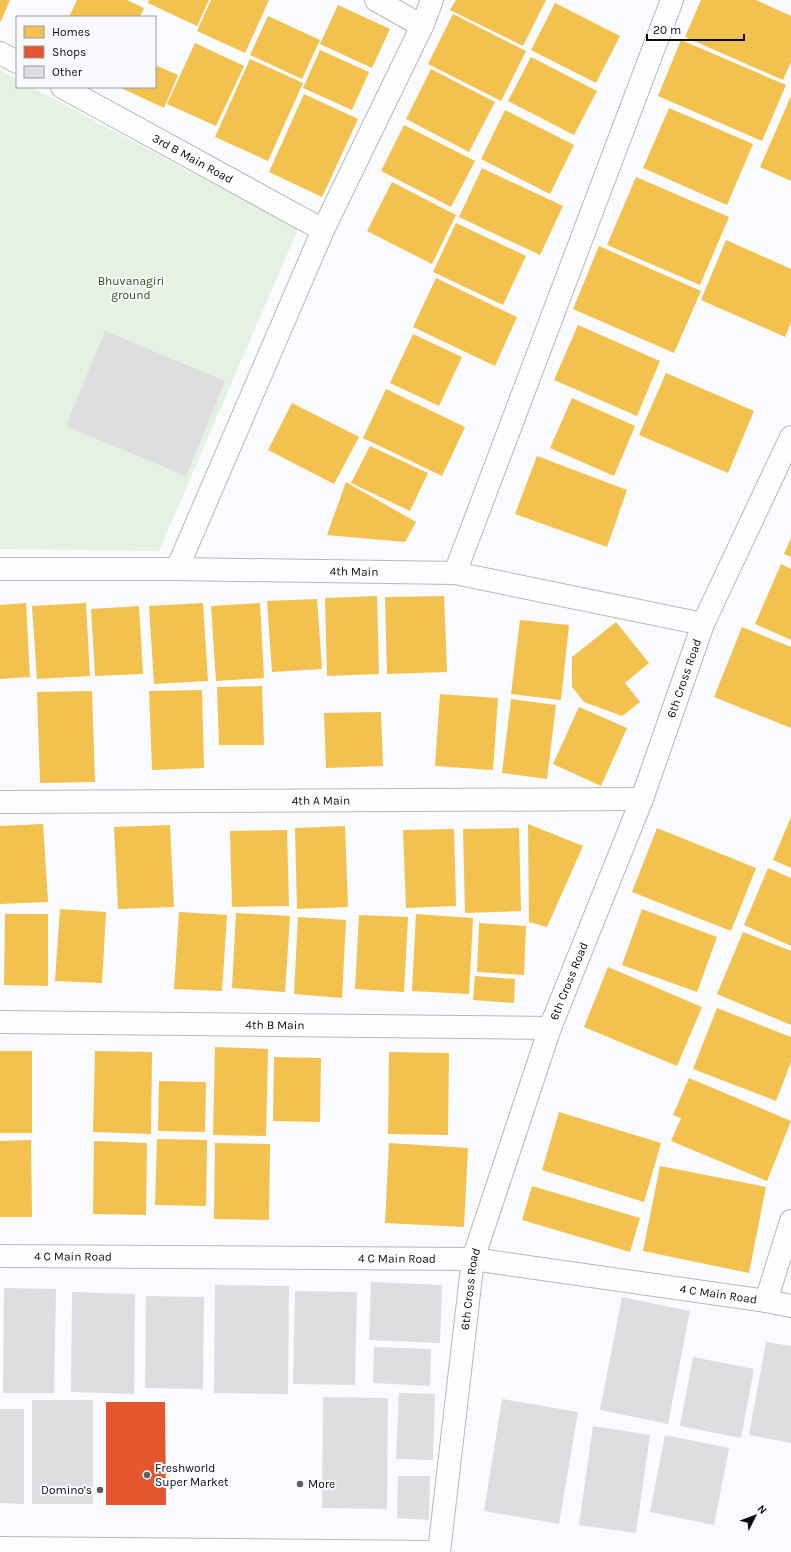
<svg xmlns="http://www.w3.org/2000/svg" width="791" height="1552" viewBox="0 0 791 1552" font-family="Karla,sans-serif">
  <rect width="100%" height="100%" fill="#fafbfe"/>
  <path fill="#e3f2e1" d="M0,70l17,9v8h14l267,142 -139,322 -159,-2z"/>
  <path fill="#f2c14e" d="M0,0h10l-10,23z
    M77,0h50l17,8 -4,9h-71z
    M149,0h60l-12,26 -49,-23z
    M211,0h58l-24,53 -48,-22z
    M456,0h90l-23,46 -73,-36z
    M701,0h55l35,16v46l-8,18 -98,-43z
    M555,3l65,33 -24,47 -65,-33z
    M338,5l52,24 -18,39 -52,-24z
    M453,14l73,37 -25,50 -73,-37z
    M268,16l52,24 -18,39 -52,-24z
    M681,40l105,45 -24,56 -104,-45z
    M195,43l49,23 -28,60 -49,-22z
    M320,50l49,22 -17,38 -49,-22z
    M531,57l66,34 -23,44 -66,-34z
    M250,59l53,24 -35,78 -53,-24z
    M155,65l23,10 -14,33 -45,-21h36z
    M431,69l64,33 -26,50 -63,-33z
    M304,94l54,25 -36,78 -53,-25z
    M791,96v85l-31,-14z
    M669,108l84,36 -26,61 -84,-37z
    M505,110l69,35 -24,49 -69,-35z
    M404,125l71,36 -24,46 -70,-36z
    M482,168l81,38 -23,49 -81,-38z
    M636,177l93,40 -29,68 -93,-40z
    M392,182l64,33 -24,49 -65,-33z
    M456,223l70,33 -23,49 -70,-33z
    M726,240l65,29v54l-6,14 -84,-37z
    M599,246l102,45 -27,62 -101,-44z
    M436,278l81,39 -22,49 -82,-39z
    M578,325l82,36 -23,55 -83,-36z
    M413,334l49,23 -23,49 -49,-23z
    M666,373l88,38 -26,62 -89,-38z
    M386,389l79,38 -23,49 -79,-38z
    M572,398l63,28 -21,50 -64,-28z
    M292,403l67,34 -25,47 -66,-34z
    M370,446l58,27 -18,38 -59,-28z
    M537,456l90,34 -20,57 -92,-33z
    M346,482l70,40 -11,20 -78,-7z
    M791,538v19l-7,-3z
    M781,564l10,5v71l-36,-16z
    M377,596l2,78 -52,2 -2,-78z
    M444,596l3,76 -60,2 -2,-77z
    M317,599l5,70 -50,3 -5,-71z
    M26,603l4,74 -30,2v-74z
    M86,603l4,73 -53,3 -5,-73z
    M203,603l5,78 -54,3 -5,-78z
    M260,603l4,75 -48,3 -5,-75z
    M139,606l4,68 -48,2 -4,-67z
    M520,620l49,5 -8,75 -50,-6z
    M616,622l33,41 -24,20 15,19 -18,14 -38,-14 -12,-15v-30z
    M742,627l49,20v81l-77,-31z
    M262,686l2,59h-45l-2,-58z
    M202,690l2,78 -52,2 -3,-79z
    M92,691l3,91 -55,1 -3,-91z
    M440,694l58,4 -5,72 -58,-4z
    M511,699l45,6 -9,74 -45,-6z
    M579,707l48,21 -26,58 -48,-22z
    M381,712l2,54 -57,2 -2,-55z
    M791,817v51l-18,-8z
    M43,824l5,78 -48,2v-78z
    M528,824l55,22 -36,81 -18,-5z
    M170,825l4,82 -56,2 -4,-82z
    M345,826l3,81 -51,2 -2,-81z
    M519,828l2,83 -56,2 -2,-84z
    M657,828l99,40 -25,63 -99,-39z
    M454,829l2,77 -50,2 -3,-78z
    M287,830l2,76 -57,1 -2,-76z
    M768,868l23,10v68l-47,-21z
    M60,909l46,3 -4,71 -47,-2z
    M642,909l75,28 -20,55 -75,-27z
    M179,912l48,3 -5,76 -48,-2z
    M236,913l54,3 -5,76 -53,-4z
    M5,914h43v72l-44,-1z
    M416,914l57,4 -4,76 -57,-3z
    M359,915l49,2 -4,75 -49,-3z
    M298,917l48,3 -4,78 -48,-4z
    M479,923l47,3 -2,49 -47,-3z
    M743,932l48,19v74l-74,-31z
    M608,967l94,40 -25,59 -93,-39z
    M475,976l40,3 -1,24 -41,-3z
    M717,1008l74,29v25l-15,39 -83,-32z
    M215,1047l53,2 -2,87 -53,-1z
    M0,1051h32v82h-32z
    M95,1051l57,1 -1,82 -58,-2z
    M389,1052l60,1 -1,82 -60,-1z
    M274,1057l47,1 -1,64 -47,-1z
    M689,1078l102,43 -24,60 -96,-40 10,-23 -8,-3z
    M159,1081l47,1 -1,50 -47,-1z
    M559,1112l102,31 -17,59 -102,-32z
    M157,1139l50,1 -1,66 -51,-1z
    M31,1140l1,77h-32v-76z
    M94,1141l53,2 -1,72 -53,-1z
    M215,1143l55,1 -1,76 -55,-1z
    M389,1143l79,5 -4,79 -79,-4z
    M660,1166l106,21 -17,86 -106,-22z
    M532,1186l108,32 -10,34 -108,-32z"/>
  <path fill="#e4572e" d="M106,1402h59l1,103h-60z"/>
  <path fill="#dedee0" d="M105,331l120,50 -39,95 -120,-50z
    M371,1282l71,3 -2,58 -71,-3z
    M215,1285l74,1 -1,108 -74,-1z
    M4,1288l52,1 -2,104h-51z
    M295,1291l62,1 -2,93 -62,-1z
    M72,1292l63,2 -1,100 -63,-2z
    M146,1296l58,1 -1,92 -58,-1z
    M622,1297l68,14 -22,113 -68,-14z
    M766,1342l25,4v97l-42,-8z
    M374,1347l57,2 -1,37 -57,-3z
    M693,1357l61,12 -13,69 -61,-12z
    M399,1393l36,1 -2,66 -37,-1z
    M323,1397l65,1 -1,111 -65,-1z
    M502,1399l76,13 -19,112 -75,-13z
    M32,1400h61v104h-61z
    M0,1409h24v95l-24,-1z
    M593,1426l57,9 -14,98 -57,-8z
    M665,1435l64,13 -15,77 -64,-13z
    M398,1476h32l-1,44 -32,-2z"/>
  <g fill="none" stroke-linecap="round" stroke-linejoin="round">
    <defs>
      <g id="minor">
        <path d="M376,0l46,26"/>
        <path d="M0,53l17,9"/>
        <path id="s1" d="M62,87l261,143"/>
        <path id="s2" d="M0,569h177l278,4 248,51"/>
        <path d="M177,569l146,-339 99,-204 10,-26"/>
        <path d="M455,573l217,-573"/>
        <path id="s3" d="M0,802l642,-3"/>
        <path id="s4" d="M0,1022l550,6"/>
        <path id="s5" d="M0,1256l473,3 293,42 25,5"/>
        <path d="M766,1301l25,-80"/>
        <path d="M0,1548l434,4"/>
        <path id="s6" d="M439,1552l34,-293 77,-231 92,-229 61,-175 88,-187"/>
      </g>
    </defs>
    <use href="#minor" stroke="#b7b7ba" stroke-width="24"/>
    <use href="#minor" stroke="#fefeff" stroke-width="22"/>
  </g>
  <g fill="#5f6063" stroke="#f9faff" stroke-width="1.5">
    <circle cx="147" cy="1475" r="4"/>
    <circle cx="300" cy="1484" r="4"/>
    <circle cx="100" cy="1490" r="4"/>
  </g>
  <g text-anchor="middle" stroke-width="4" stroke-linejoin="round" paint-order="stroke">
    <g font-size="12" fill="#0c0c0f" stroke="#f9faff">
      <text dy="4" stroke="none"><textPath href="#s1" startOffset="149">3rd B Main Road</textPath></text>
      <text dy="4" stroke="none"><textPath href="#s2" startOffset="354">4th Main</textPath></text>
      <text dy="4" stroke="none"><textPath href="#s6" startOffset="913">6th Cross Road</textPath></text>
      <text dy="4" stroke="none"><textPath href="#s3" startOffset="321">4th A Main</textPath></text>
      <text dy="4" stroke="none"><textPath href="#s6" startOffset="589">6th Cross Road</textPath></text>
      <text dy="4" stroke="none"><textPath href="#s4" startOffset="275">4th B Main</textPath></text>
      <text dy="4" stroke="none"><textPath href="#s5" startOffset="73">4 C Main Road</textPath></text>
      <text dy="4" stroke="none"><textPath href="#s5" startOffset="397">4 C Main Road</textPath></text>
      <text dy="4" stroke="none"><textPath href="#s6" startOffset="265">6th Cross Road</textPath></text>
      <text dy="4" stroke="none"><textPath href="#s5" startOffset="721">4 C Main Road</textPath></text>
    </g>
    <g font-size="12" fill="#255611" stroke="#f9faff">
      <text x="131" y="285">Bhuvanagiri<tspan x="131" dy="14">ground</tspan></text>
    </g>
    <g font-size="12" fill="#0c0c0f" stroke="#f9faff" text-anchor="start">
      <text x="155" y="1472">Freshworld<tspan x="155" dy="14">Super Market</tspan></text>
      <text x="308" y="1488">More</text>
      <text x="92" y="1494" text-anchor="end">Domino's</text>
    </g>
  </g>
  <rect x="16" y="16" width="140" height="72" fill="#f9faff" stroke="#9a9b9f"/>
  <rect x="24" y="26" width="20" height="12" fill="#f2c14e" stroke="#9a9b9f"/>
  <text x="52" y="36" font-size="12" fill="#0c0c0f">Homes</text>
  <rect x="24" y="46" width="20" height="12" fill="#e4572e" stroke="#9a9b9f"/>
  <text x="52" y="56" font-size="12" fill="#0c0c0f">Shops</text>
  <rect x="24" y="66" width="20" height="12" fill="#dedee0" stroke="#9a9b9f"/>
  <text x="52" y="76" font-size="12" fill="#0c0c0f">Other</text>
  <g transform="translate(755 1516) rotate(48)" stroke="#f9faff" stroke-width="3" paint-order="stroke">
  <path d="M0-3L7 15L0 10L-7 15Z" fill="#0c0c0f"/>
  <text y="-6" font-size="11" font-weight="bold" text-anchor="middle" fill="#0c0c0f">N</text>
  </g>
  <path d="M647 34v6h97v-6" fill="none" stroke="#0c0c0f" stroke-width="2"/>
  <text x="653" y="34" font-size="12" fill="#0c0c0f" stroke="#f9faff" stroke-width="3" paint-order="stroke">20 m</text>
</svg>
